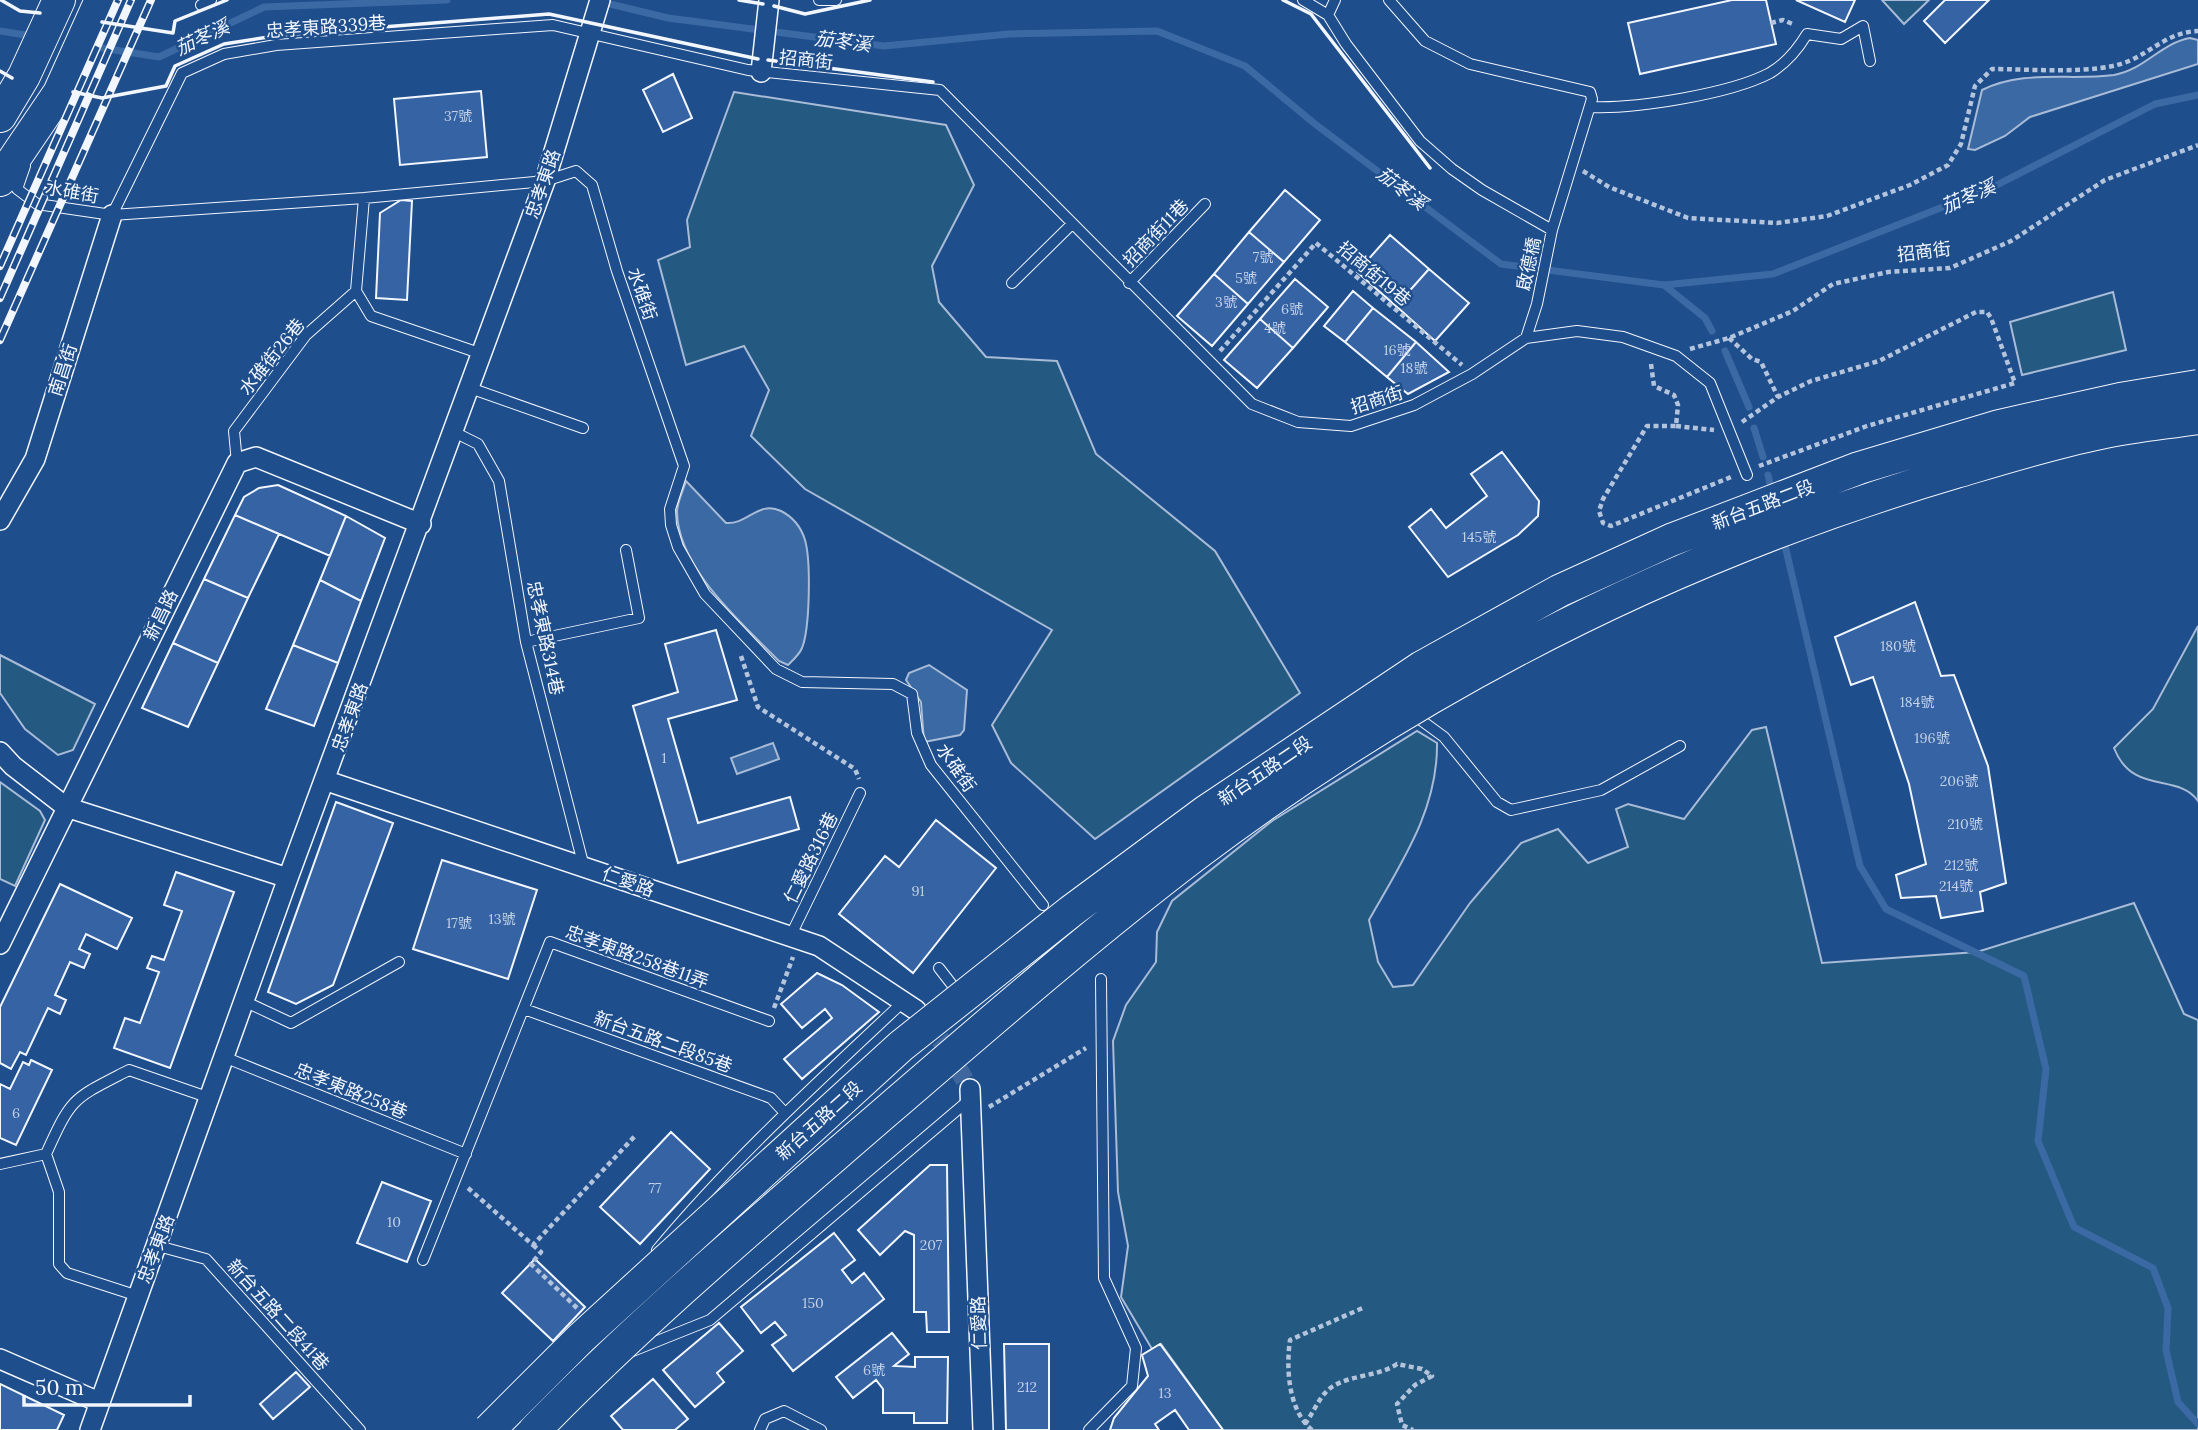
<svg xmlns="http://www.w3.org/2000/svg" width="2198" height="1430" viewBox="0 0 2198 1430" font-family="Lora,'Noto Sans TC',serif">
  <rect width="100%" height="100%" fill="#1f4e8c"/>
  <path fill="#245a82" stroke="#a8bbd7" stroke-width="2" d="M1882,0h47l-25,24z
    M734,92l212,33 28,60 -42,81 7,36 47,55 71,4 39,93 119,97 85,142 -205,146 -84,-76 -19,-38 60,-95 -247,-141 -54,-53 18,-46 -25,-44 -58,19 -28,-105 32,-13 -3,-27z
    M2113,292l13,58 -104,25 -12,-53z
    M2198,626v175c-21,-29 -65,-5 -84,-53l39,-39z
    M0,655l95,49 -22,46 -15,5 -33,-26 -25,-36z
    M1766,727l56,236 155,-11 157,-49 50,111 14,6v410h-975l-62,-86 -9,5 -31,-52 7,-51 -10,-54 -5,-151 13,-36 30,-43 1,-30 15,-31 100,-80 145,-90 20,12c1,67 -36,120 -68,177l9,42 15,25 20,-2 57,-82 51,-60 37,-14 30,34 40,-16 -12,-38 12,-5 56,15 68,-89z
    M0,782l40,29 5,9 -30,66 -15,-7z"/>
  <path fill="#3b69a3" stroke="#a8bbd7" stroke-width="2" d="M2190,38l8,2v24l-168,53 -25,19 -30,14 -7,-1 14,-59c42,-21 87,-9 132,-15 30,-5 47,-32 76,-37z
    M686,481l40,42c21,2 33,-23 55,-12 12,6 20,16 24,29 6,21 5,88 -3,108 -3,7 -9,12 -14,17l-9,-4c-37,-38 -101,-92 -102,-149 0,-10 6,-21 9,-31z
    M929,665l38,25 -3,40 -4,5 -36,7 -3,-40 -15,-22 3,-7z
    M773,743l6,16 -42,15 -6,-16z"/>
  <g fill="none" stroke-linecap="round" stroke-linejoin="round">
    <path stroke="#3b69a3" stroke-width="7" d="M602,2l66,16 216,28 125,-12 148,-3 88,35 70,58 186,140 163,21 109,-11 218,-86 164,-84 43,-9
      M0,31l32,5
      M89,46l70,11 105,-50 183,-7
      M1664,285l41,33 7,13
      M1725,351l24,56
      M1754,428l9,29
      M1768,475l4,17
      M1783,537l77,329 26,43 138,67 22,93 -8,72 36,86 79,41 15,40 -2,42 12,52 20,22"/>
  </g>
  <path fill="#3563a3" stroke="#f2f6ff" stroke-width="2" d="M1732,0h34l10,44 -136,30 -12,-51z
    M1796,0h59l-10,22z
    M1945,0h44l-44,43 -21,-22z
    M673,74l19,44 -29,14 -20,-42z
    M481,91l6,66 -87,8 -6,-66z
    M1285,190l35,30 -36,42 -35,-30z
    M401,200l11,1 -5,99 -31,-2 4,-85z
    M1249,232l35,30 -36,42 -34,-30z
    M1390,235l39,34 -33,37 -39,-34z
    M1429,269l40,34 -34,38 -39,-35z
    M1214,274l34,30 -36,42 -35,-30z
    M1295,279l33,28 -35,41 -33,-29z
    M1353,291l20,17 -28,34 -21,-16z
    M1373,308l43,34 -29,35 -42,-35z
    M1260,319l33,29 -36,40 -33,-28z
    M1416,342l33,30 -41,22 -21,-17z
    M1502,452l37,49 -1,15 -20,19 -70,42 -39,-50 22,-18 15,19 41,-32 -16,-22z
    M278,485l68,31 -16,40 -95,-41 9,-18 15,-9z
    M235,515l44,19 -31,64 -44,-19z
    M346,516l39,22 -24,63 -41,-21z
    M204,579l44,19 -30,65 -45,-20z
    M320,580l41,21 -23,62 -45,-18z
    M1915,602l26,74 13,-1 34,91 18,117 -26,9 3,19 -42,7 -5,-22 -35,2 -5,-23 30,-11 -17,-80 -36,-107 -22,8 -16,-48z
    M716,630l21,70 -69,19 30,104 92,-26 9,32 -121,34 -45,-157 45,-14 -13,-48z
    M173,643l45,20 -30,64 -46,-19z
    M293,645l45,18 -24,63 -48,-17z
    M336,802l57,21 -60,162 -37,19 -28,-12z
    M936,820l60,48 -83,105 -74,-59 46,-58 14,11z
    M442,860l95,30 -29,89 -95,-30z
    M176,872l58,20 -64,176 -56,-20 11,-30 15,5 19,-51 -12,-4 5,-12 12,4 18,-49 -18,-6z
    M60,884l72,34 -15,31 -31,-15 -7,15 11,5 -6,14 -14,-6 -15,33 11,5 -6,14 -12,-6 -22,47 -6,-3 -9,17 -11,-6v-56z
    M817,973l25,12 37,27 -77,67 -18,-20 48,-41 -7,-9 -23,19 -21,-24z
    M31,1060l21,10 -36,75 -16,-7v-54l10,5 13,-27 6,3z
    M671,1132l39,37 -70,75 -40,-37z
    M930,1165h17l2,167h-22l-1,-20h-12v-77l-9,-4 -25,24 -22,-25z
    M382,1182l49,19 -24,61 -50,-19z
    M834,1233l21,27 -13,10 10,13 12,-10 20,26 -91,72 -21,-26 14,-10 -11,-13 -14,11 -20,-26z
    M535,1259l50,48 -32,34 -51,-48z
    M719,1323l24,28 -26,22 7,9 -29,25 -32,-37z
    M892,1333l17,21 -15,12 21,1v-10h33l-1,66h-33v-10h-31v-24l-7,-9 -23,18 -17,-21z
    M1004,1344h45v86h-43z
    M1160,1344l63,86h-34l-14,-20 -20,14 4,6h-49l4,-12 34,-42 -6,-21z
    M296,1372l14,15 -37,32 -13,-15z
    M653,1379l35,40 -13,11h-52l-12,-14z
    M0,1384l64,31 -7,15h-57z"/>
  <g fill="none" stroke-linecap="round" stroke-linejoin="round">
    <path stroke="#3f679d" stroke-width="19" stroke-dasharray="19 10" stroke-linecap="butt" d="M921,1017l22,26 27,46"/>
    <defs>
      <path id="service" d="M819,0h17
        M1303,0l25,15 18,29 74,97 32,28 30,21 70,40
        M1389,0l36,41 45,23 120,28 2,7 -40,131 -15,74 -11,34
        M201,5l10,-5
        M1328,15l7,-15
        M1590,107c45,2 140,-13 180,-34 15,-9 28,-24 37,-39l34,5 22,-13 7,35
        M25,166l-8,23 20,15 75,11 252,-17 181,-17 31,-10 16,14 25,86 67,195 -14,43 1,16 7,22 27,47 71,75 26,13 91,2 19,10 5,39 14,32 112,140
        M112,215l70,-142 42,-19 52,-9 277,-20 195,45 192,20 312,314 46,18 53,4 63,-21 58,-31 54,-36 51,-7 46,6 53,19 34,27 37,92
        M1012,283l59,-58
        M1129,283l76,-79
        M356,291l15,25 111,38
        M470,388l113,40
        M454,432l24,12 21,37 27,161 58,225
        M237,463l-3,-32 72,-96 50,-44 8,-93
        M526,642l113,-24 -13,-68
        M1414,715l30,22 53,65 14,8 90,-20 79,-44
        M790,937l70,-144
        M939,968l21,27
        M246,1002l45,21 108,-61
        M524,1009l247,89 14,15
        M224,1057l242,97
        M0,1164l46,-10
        M158,1246l48,13 154,171
        M657,1250c75,-90 161,-168 246,-248
        M423,1260l127,-318 219,79
        M138,1296l-71,-23 -8,-9v-72l-13,-38c26,-58 27,-55 83,-84l81,28
        M630,1352l80,-32 259,-220
        M760,1430l5,-11 19,-8 37,19
        M1089,1430l43,-44 4,-38 -32,-70 -3,-299"/>
      <path id="minor" d="M761,72l8,-72
        M0,520l35,-61 77,-244
        M0,752l13,14 53,41 222,71
        M327,781l492,165 97,64
        M0,944l237,-481 19,-6 165,67
        M970,1089l13,341
        M0,1359l99,43
        M90,1430l198,-552 257,-697 55,-181"/>
      <path id="primary" d="M0,116l24,-40 35,-76
        M0,180l59,-87 42,-93"/>
    </defs>
    <use href="#service" stroke="#f2f6ff" stroke-width="12"/>
    <use href="#minor" stroke="#f2f6ff" stroke-width="22"/>
    <use href="#primary" stroke="#f2f6ff" stroke-width="34"/>
    <path stroke="#b3c4dc" stroke-width="4.5" stroke-dasharray="5 3.5" stroke-linecap="butt" d="M1771,23l12,-3 12,5
      M1583,171l26,16 79,31 89,5 50,-7 83,-31 38,-20 13,-21 14,-58 17,-17c37,0 105,6 137,-8 25,-11 40,-29 69,-30
      M1729,338l23,21 9,3 17,35
      M1690,349l39,-11 64,-27 40,-27 55,-12 62,-4 61,-27 94,-61 93,-35
      M1220,351l96,-108 146,122
      M1651,364l3,22 20,9 4,10 -2,21h-29l-44,73 -4,12 4,12 8,3 120,-49
      M1742,422l36,-25 33,-16 68,-20 97,-49h11l4,6 24,65 -148,43 -108,40
      M1676,426l38,4
      M741,656l17,51 97,62 4,10
      M774,1008l19,-51
      M989,1107l97,-59
      M468,1188l65,57 102,-109
      M533,1245l8,7 -10,12 46,44
      M1305,1424c7,-9 13,-24 21,-32 17,-18 51,-14 71,-28l25,5 10,7 -17,9 -18,19 5,21 11,5
      M1312,1430c-24,-20 -26,-62 -22,-90l75,-33"/>
    <use href="#service" stroke="#1f4e8c" stroke-width="10"/>
    <use href="#minor" stroke="#1f4e8c" stroke-width="19"/>
    <use href="#primary" stroke="#1f4e8c" stroke-width="32"/>
    <defs>
      <path id="rail" d="M0,266l118,-266
        M0,298l131,-298
        M0,340l151,-340"/>
    </defs>
    <use href="#rail" stroke="#f2f6ff" stroke-width="8"/>
    <use href="#rail" stroke="#1f4e8c" stroke-width="5" stroke-dasharray="16" stroke-linecap="butt"/>
    <defs>
      <path id="primary-bridge" d="M489,1430l92,-92 320,-292 169,-134 135,-100 217,-145 137,-76 112,-51 188,-72 140,-42 121,-27 78,-13
        M535,1430c111,-114 234,-217 354,-321 100,-86 201,-174 306,-254 229,-173 486,-302 761,-383 47,-14 95,-29 144,-39 32,-7 65,-10 98,-15"/>
    </defs>
    <use href="#primary-bridge" stroke="#f2f6ff" stroke-width="34" stroke-linecap="butt"/>
    <use href="#primary-bridge" stroke="#1f4e8c" stroke-width="32"/>
    <path stroke="#f2f6ff" stroke-width="3.5" d="M1,0l19,11 20,2
      M739,0l24,4
      M1283,0l28,14 119,154
      M774,6l31,8 65,-14
      M102,22l71,11 2,-12 52,-21
      M768,60l165,22
      M0,71l12,7
      M73,92l29,6 64,-12 9,-20 49,-22 57,-9 268,-21 209,45"/>
  </g>
  <g text-anchor="middle" stroke-width="5" stroke-linejoin="round" paint-order="stroke">
    <g font-size="14" fill="#c3d1e8">
      <text x="458" y="121">37號</text>
      <text x="1263" y="262">7號</text>
      <text x="1246" y="283">5號</text>
      <text x="1226" y="307">3號</text>
      <text x="1292" y="314">6號</text>
      <text x="1275" y="333">4號</text>
      <text x="1397" y="355">16號</text>
      <text x="1414" y="373">18號</text>
      <text x="1479" y="542">145號</text>
      <text x="1898" y="651">180號</text>
      <text x="1917" y="707">184號</text>
      <text x="1932" y="743">196號</text>
      <text x="664" y="763">1</text>
      <text x="1959" y="786">206號</text>
      <text x="1965" y="829">210號</text>
      <text x="1961" y="870">212號</text>
      <text x="1956" y="891">214號</text>
      <text x="918" y="896">91</text>
      <text x="502" y="924">13號</text>
      <text x="459" y="928">17號</text>
      <text x="16" y="1118">6</text>
      <text x="655" y="1193">77</text>
      <text x="394" y="1227">10</text>
      <text x="931" y="1250">207</text>
      <text x="813" y="1308">150</text>
      <text x="874" y="1375">6號</text>
      <text x="1027" y="1392">212</text>
      <text x="1165" y="1398">13</text>
    </g>
    <g font-size="18" fill="#f2f6ff" stroke="#1f4e8c">
      <text transform="translate(326 27) rotate(-4)" y="6">忠孝東路339巷</text>
      <text transform="translate(806 60) rotate(6)" y="6">招商街</text>
      <text transform="translate(543 184) rotate(-71)" y="6">忠孝東路</text>
      <text transform="translate(72 192) rotate(10)" y="6">水碓街</text>
      <text transform="translate(1156 233) rotate(-46)" y="6">招商街11巷</text>
      <text transform="translate(1924 252) rotate(-7)" y="6">招商街</text>
      <text transform="translate(1529 264) rotate(-78)" y="6">啟德橋</text>
      <text transform="translate(1374 274) rotate(40)" y="6">招商街19巷</text>
      <text transform="translate(642 294) rotate(71)" y="6">水碓街</text>
      <text transform="translate(272 357) rotate(-51)" y="6">水碓街26巷</text>
      <text transform="translate(63 370) rotate(-72)" y="6">南昌街</text>
      <text transform="translate(1377 400) rotate(-17)" y="6">招商街</text>
      <text transform="translate(1763 505) rotate(-21)" y="6">新台五路二段</text>
      <text transform="translate(161 615) rotate(-64)" y="6">新昌路</text>
      <text transform="translate(545 638) rotate(78)" y="6">忠孝東路314巷</text>
      <text transform="translate(350 717) rotate(-70)" y="6">忠孝東路</text>
      <text transform="translate(956 768) rotate(55)" y="6">水碓街</text>
      <text transform="translate(1265 771) rotate(-34)" y="6">新台五路二段</text>
      <text transform="translate(811 858) rotate(-64)" y="6">仁愛路316巷</text>
      <text transform="translate(628 882) rotate(20)" y="6">仁愛路</text>
      <text transform="translate(637 957) rotate(20)" y="6">忠孝東路258巷11弄</text>
      <text transform="translate(663 1042) rotate(20)" y="6">新台五路二段85巷</text>
      <text transform="translate(351 1091) rotate(22)" y="6">忠孝東路258巷</text>
      <text transform="translate(819 1121) rotate(-42)" y="6">新台五路二段</text>
      <text transform="translate(156 1249) rotate(-69)" y="6">忠孝東路</text>
      <text transform="translate(278 1315) rotate(48)" y="6">新台五路二段41巷</text>
      <text transform="translate(979 1323) rotate(-92)" y="6">仁愛路</text>
    </g>
    <g font-size="19" font-style="italic" fill="#f2f6ff" stroke="#1f4e8c">
      <text transform="translate(202 37) rotate(-25)" y="7">茄苳溪</text>
      <text transform="translate(843 41) rotate(7)" y="7">茄苳溪</text>
      <text transform="translate(1402 188) rotate(38)" y="7">茄苳溪</text>
      <text transform="translate(1968 196) rotate(-23)" y="7">茄苳溪</text>
    </g>
  </g>
  <path d="M24 1395v10h166v-10" fill="none" stroke="#f2f6ff" stroke-width="3.5"/>
  <text x="35" y="1395" font-size="21" fill="#f2f6ff" stroke="#1f4e8c" stroke-width="5" paint-order="stroke">50 m</text>
</svg>
